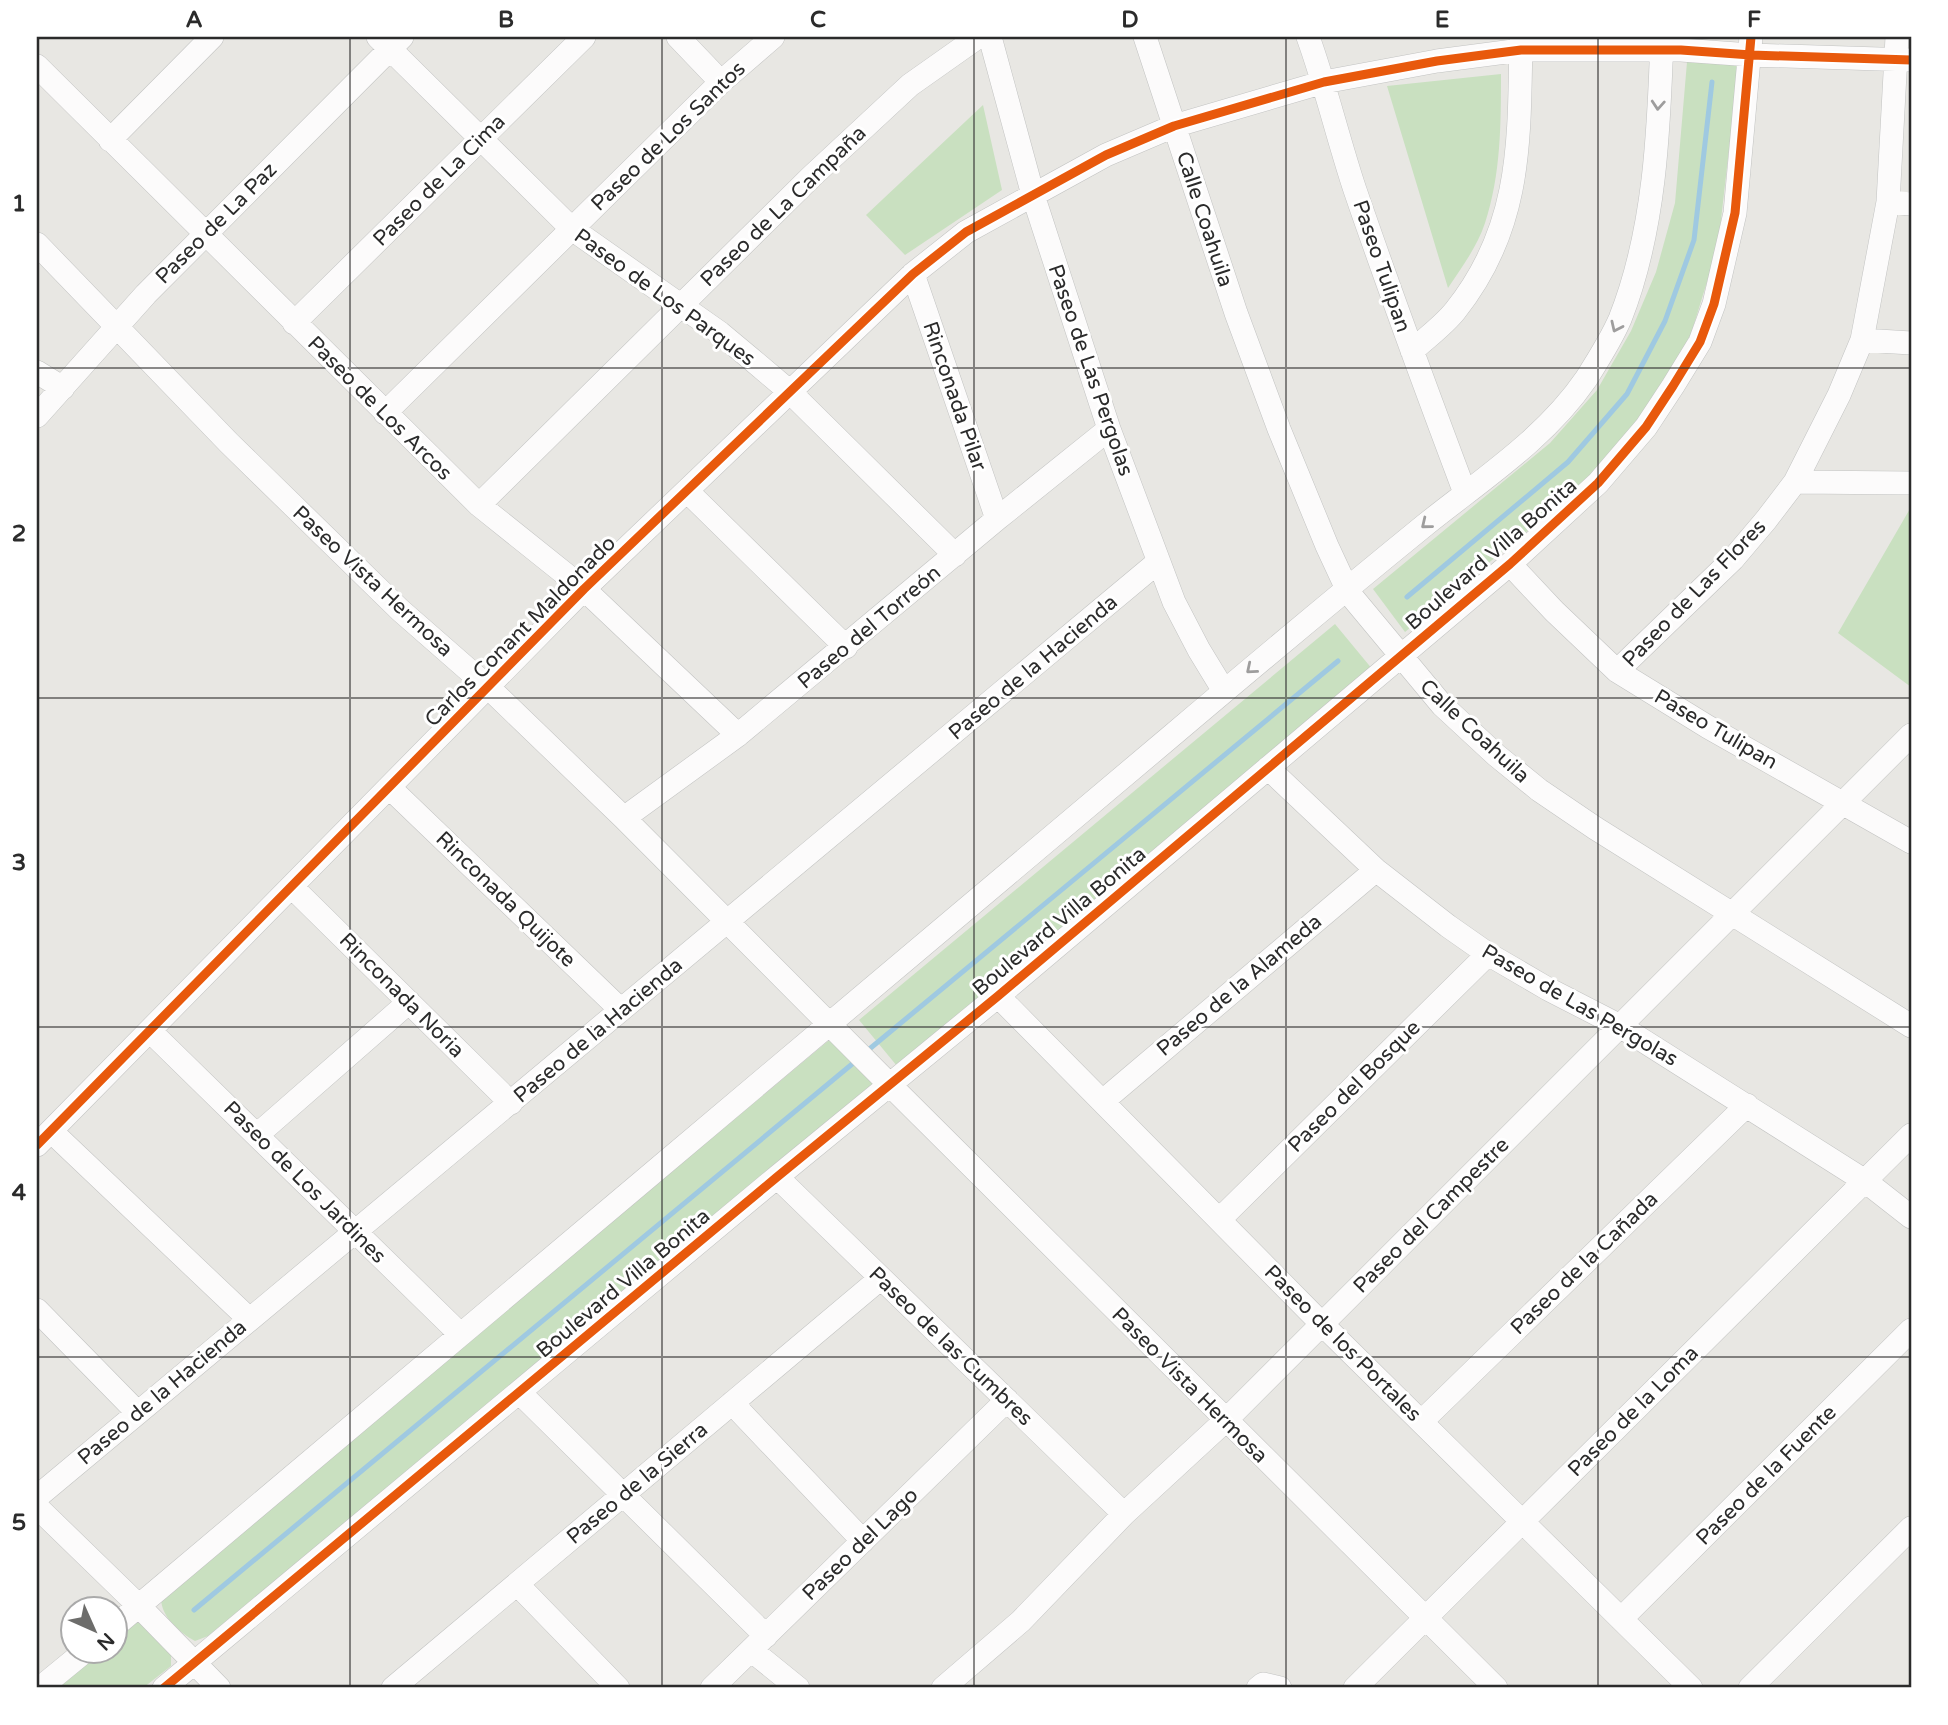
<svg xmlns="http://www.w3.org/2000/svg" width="1948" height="1725" viewBox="0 0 1948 1725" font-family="'Varela Round',sans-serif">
  <rect width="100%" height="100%" fill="#e8e7e3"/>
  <path fill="#c9e0c0" d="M1687,62h52l-21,184 -27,88 -43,77 -70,78 -173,143 -32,-43 177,-146 47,-53 34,-59 25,-59 19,-69z
    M1501,74c0,49 0,101 -16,149 -8,24 -23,44 -37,65l-61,-202z
    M983,105l19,85 -97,65 -39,-40z
    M1911,507v180l-73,-54z
    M1335,624l38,46 -476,396 -38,-46z
    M828,1041l10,1 38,43 -668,551 -13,5c-16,-9 -33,-23 -34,-42z
    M133,1622l9,1 29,29v14l-28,22h-88l42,-36h19v-16z"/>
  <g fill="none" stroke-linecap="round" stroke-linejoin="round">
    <path stroke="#9fc9e1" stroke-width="5" d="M1407,597l161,-135 59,-68 38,-73 29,-81 18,-158
      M867,1051l471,-390
      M194,1610l663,-550"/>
    <defs>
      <path id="minor" d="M378,37l194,192 148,104 30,25 39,33 166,164
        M678,37l43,45
        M990,37l43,158 76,234 65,173 25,48 25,41
        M1145,37l91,276 43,116 48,117 20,43 6,9 89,107 54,50 43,35 56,38 316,198
        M1308,37c18,50 30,102 47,153 35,102 72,202 110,303
        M37,66l442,439 105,84 154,146
        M110,140l102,-103
        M1888,202l23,2
        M37,244l192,199 171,167 88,77 136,131 266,267 606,603
        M913,274l84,245
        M294,323l290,-286
        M1862,340l49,3
        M1412,351c14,-13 31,-25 43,-40 68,-85 64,-172 66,-274
        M37,372l26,16
        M385,413l336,-331 52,-45
        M37,416l109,-122 256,-257
        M1795,482l116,1
        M688,492l158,155
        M479,505l332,-328 99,-92 68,-48
        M1510,564l44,47 63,60 91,56 203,115
        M1617,671l116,-112 33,-39 29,-38 44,-87 23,-55 26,-138 9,-165
        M1268,768l108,102 72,56 40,28 60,35 72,37 245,155 46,36
        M390,788l231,222
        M624,818l114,-83 259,-216 112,-90
        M292,887l219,216
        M998,996l324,328 369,364
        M150,1031l310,303
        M1103,1101l273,-231
        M51,1131l198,188
        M257,1135l152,-133
        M37,1145l547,-556 329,-315 53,-42 140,-77 68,-29 150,-44 113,-21 84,-11h160l70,5 160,5
        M777,1177l347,337
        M1220,1219l268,-265
        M37,1310l100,102
        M519,1392l247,244
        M732,1403l131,138
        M1422,1421l325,-316
        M37,1497l1121,-935
        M37,1507l102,99 80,82
        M517,1584l101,104
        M1621,1619l290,-289
        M116,1625c352,-294 701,-593 1053,-887 85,-72 170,-143 256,-213 56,-45 120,-86 161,-146 12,-19 25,-39 34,-60 35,-88 39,-189 42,-282
        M751,1650l47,38
        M40,1688l44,-36
        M164,1688l613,-511 221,-181 512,-432 88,-81 48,-56 27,-41 27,-44 14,-38 21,-91 16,-176
        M393,1688l488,-410
        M712,1688l295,-288
        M943,1688l78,-67 103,-107 102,-94 685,-685
        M1258,1688l5,-4 17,4
        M1355,1688l556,-553
        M1750,1688l161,-160"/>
    </defs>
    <use href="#minor" stroke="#c2c3c2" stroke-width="24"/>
    <use href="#minor" stroke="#fcfbfb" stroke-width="23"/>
    <defs>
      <path id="cycleway" d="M37,1145l547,-556 329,-315 53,-42 140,-77 68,-29 150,-44 113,-21 84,-11h160l70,5 160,5
        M164,1688l613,-511 221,-181 512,-432 88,-81 48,-56 27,-41 27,-44 14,-38 21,-91 16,-176"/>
    </defs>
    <use href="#cycleway" stroke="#fff" stroke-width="13"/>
    <use href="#cycleway" stroke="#e8590c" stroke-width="9"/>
  </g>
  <defs><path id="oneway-chevron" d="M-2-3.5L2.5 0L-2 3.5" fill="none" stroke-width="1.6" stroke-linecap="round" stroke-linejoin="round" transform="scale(1.75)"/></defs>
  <g stroke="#9e9d9d">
    <use href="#oneway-chevron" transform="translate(1658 105) rotate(94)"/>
    <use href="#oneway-chevron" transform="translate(1616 327) rotate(115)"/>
    <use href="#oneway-chevron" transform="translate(1426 524) rotate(141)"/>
    <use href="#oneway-chevron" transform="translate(1251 669) rotate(140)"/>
  </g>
  <path fill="none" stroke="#2b2b2b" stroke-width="2" stroke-opacity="0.55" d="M350,37v1651M662,37v1651M974,37v1651M1286,37v1651M1598,37v1651M37,368h1874M37,698h1874M37,1027h1874M37,1357h1874"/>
  <g text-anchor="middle" stroke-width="6" stroke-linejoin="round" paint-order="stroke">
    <g font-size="21" fill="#2b2b2b" stroke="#fff">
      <text transform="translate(668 136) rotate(-44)" y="7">Paseo de Los Santos</text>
      <text transform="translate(439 180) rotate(-45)" y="7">Paseo de La Cima</text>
      <text transform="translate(783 206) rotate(-44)" y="7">Paseo de La Campaña</text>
      <text transform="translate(1205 219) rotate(72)" y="7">Calle Coahuila</text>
      <text transform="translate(216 223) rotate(-45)" y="7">Paseo de La Paz</text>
      <text transform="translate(1382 266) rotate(71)" y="7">Paseo Tulipan</text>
      <text transform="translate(665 297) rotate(36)" y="7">Paseo de Los Parques</text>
      <text transform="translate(1091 370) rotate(71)" y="7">Paseo de Las Pergolas</text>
      <text transform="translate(955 396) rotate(71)" y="7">Rinconada Pilar</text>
      <text transform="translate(380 408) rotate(45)" y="7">Paseo de Los Arcos</text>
      <text transform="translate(1491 554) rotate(-41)" y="7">Boulevard Villa Bonita</text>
      <text transform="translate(373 581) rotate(43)" y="7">Paseo Vista Hermosa</text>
      <text transform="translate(1694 593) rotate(-46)" y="7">Paseo de Las Flores</text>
      <text transform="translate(869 627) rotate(-40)" y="7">Paseo del Torreón</text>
      <text transform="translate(520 631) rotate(-45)" y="7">Carlos Conant Maldonado</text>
      <text transform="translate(1033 667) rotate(-40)" y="7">Paseo de la Hacienda</text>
      <text transform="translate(1716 729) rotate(30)" y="7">Paseo Tulipan</text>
      <text transform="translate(1475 731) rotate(43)" y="7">Calle Coahuila</text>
      <text transform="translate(506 899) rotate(44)" y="7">Rinconada Quijote</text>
      <text transform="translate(1059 921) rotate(-40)" y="7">Boulevard Villa Bonita</text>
      <text transform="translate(1239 985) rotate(-40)" y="7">Paseo de la Alameda</text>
      <text transform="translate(402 995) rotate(45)" y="7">Rinconada Noria</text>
      <text transform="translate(1580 1005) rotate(30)" y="7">Paseo de Las Pergolas</text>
      <text transform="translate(598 1030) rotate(-40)" y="7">Paseo de la Hacienda</text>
      <text transform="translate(1354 1086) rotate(-45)" y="7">Paseo del Bosque</text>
      <text transform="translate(305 1182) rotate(45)" y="7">Paseo de Los Jardines</text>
      <text transform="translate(1431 1215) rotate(-45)" y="7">Paseo del Campestre</text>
      <text transform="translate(1584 1263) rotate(-44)" y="7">Paseo de la Cañada</text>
      <text transform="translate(623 1283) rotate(-40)" y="7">Boulevard Villa Bonita</text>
      <text transform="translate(1343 1343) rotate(45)" y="7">Paseo de los Portales</text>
      <text transform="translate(951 1346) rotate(44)" y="7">Paseo de las Cumbres</text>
      <text transform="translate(1190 1385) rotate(45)" y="7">Paseo Vista Hermosa</text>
      <text transform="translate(162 1392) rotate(-40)" y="7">Paseo de la Hacienda</text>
      <text transform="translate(1633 1411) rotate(-45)" y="7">Paseo de la Loma</text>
      <text transform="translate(1766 1475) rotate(-45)" y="7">Paseo de la Fuente</text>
      <text transform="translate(637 1483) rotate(-40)" y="7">Paseo de la Sierra</text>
      <text transform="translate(860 1544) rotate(-44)" y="7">Paseo del Lago</text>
    </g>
  </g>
  <rect width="1948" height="1725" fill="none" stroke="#ffffff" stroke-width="77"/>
  <g transform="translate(94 1630) rotate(135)"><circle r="33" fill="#ffffff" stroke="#aaaaaa" stroke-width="2"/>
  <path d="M0-5L12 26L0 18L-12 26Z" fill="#6d6d6b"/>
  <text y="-10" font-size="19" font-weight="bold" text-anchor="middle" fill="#2b2b2b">N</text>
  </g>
  <rect x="38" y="38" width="1872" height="1648" fill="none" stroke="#2b2b2b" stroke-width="2.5"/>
  <g font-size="23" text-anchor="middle" font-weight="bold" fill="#2b2b2b">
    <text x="194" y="27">A</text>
    <text x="506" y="27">B</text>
    <text x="818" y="27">C</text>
    <text x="1130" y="27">D</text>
    <text x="1442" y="27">E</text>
    <text x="1754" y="27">F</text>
    <text x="19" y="211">1</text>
    <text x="19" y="541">2</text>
    <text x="19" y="870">3</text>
    <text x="19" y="1200">4</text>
    <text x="19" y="1530">5</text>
  </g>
</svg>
